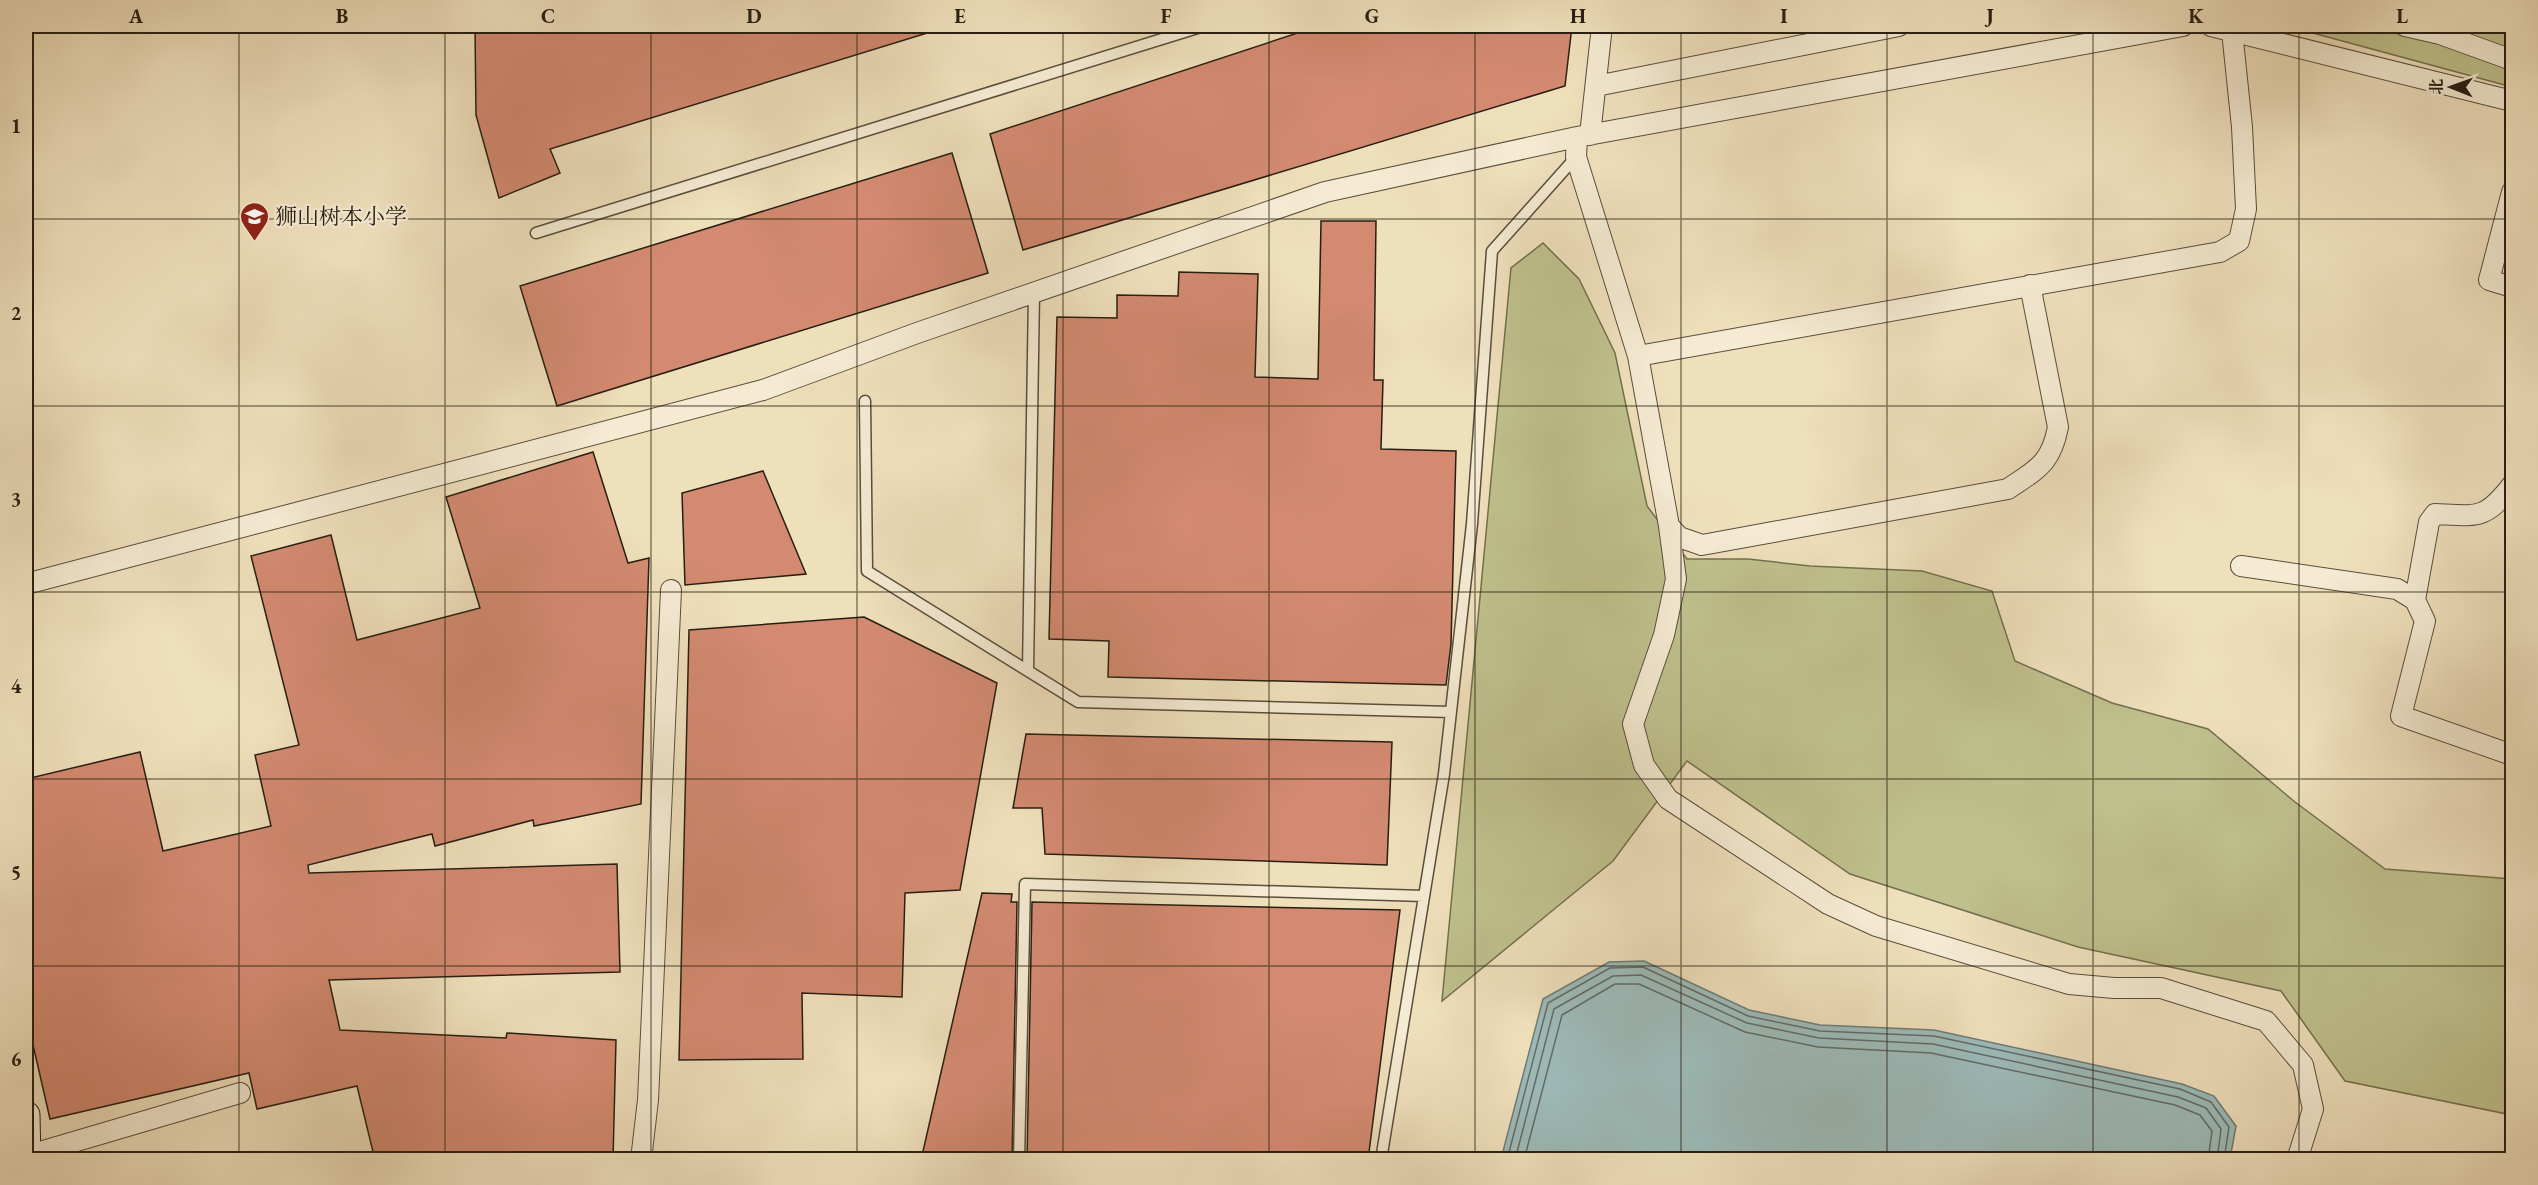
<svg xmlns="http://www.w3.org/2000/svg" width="2538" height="1185" viewBox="0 0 2538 1185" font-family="'EB Garamond','Noto Serif SC',serif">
  <rect width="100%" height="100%" fill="#efe0bc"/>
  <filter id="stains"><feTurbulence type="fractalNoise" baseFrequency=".00333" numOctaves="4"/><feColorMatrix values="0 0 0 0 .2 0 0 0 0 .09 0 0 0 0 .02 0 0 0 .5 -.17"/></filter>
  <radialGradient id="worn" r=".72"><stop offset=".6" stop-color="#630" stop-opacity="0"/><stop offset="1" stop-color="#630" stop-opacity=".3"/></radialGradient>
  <path fill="#bfc18d" stroke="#73704f" stroke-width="1.5" d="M2287,26h225v61z
    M1543,243l36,36 36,74 32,153 40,53h61l62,7 112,5 70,20 23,70 97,42 96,26 87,73 90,67 127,10v236l-167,-34 -64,-90 -203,-44 -228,-73 -163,-113 -74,100 -171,140 69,-733z"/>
  <path fill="#9dbbba" stroke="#6e7c76" stroke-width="1.5" d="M1644,961l105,49 71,15 114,5 248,54 32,12 22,30 -6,33h-729l42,-160 66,-37z"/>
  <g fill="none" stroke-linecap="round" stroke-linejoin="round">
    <path stroke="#626c66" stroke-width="1.5" d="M1507,1160l41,-157 62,-35 33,-1 105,49 72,15 114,5 246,53 31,13 18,25 -5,33
      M1515,1160l39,-151 59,-33 28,-1 106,48 72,15 114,6 245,53 28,11 15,21 -4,31
      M1524,1160l38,-145 53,-31h24l106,48 73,15 113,6 244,52 25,10 12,16 -4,29"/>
  </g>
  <path fill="#d38a71" stroke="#271e11" stroke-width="1.5" d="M475,26h461l1,4 -387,119 10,24 -61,25 -23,-83z
    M1319,26h253l-7,60 -542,164 -33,-116z
    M952,153l36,120 -431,133 -37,-120z
    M1321,221h55l-2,159h9l-2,69 75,2 -5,193 -5,41 -338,-8 1,-36 -60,-2 8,-322 60,1v-23l61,1 1,-24 79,2 -3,103 63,2z
    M593,452l35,111 21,-5 -8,246 -107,22 -1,-6 -98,26 -3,-12 -124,31 1,8 308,-9 3,108 -291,8 11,50 166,8 1,-5 109,7 -3,120h-238l-18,-74 -100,23 -8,-36 -199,46 -22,-96 3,-1 -5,-22v-221l114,-27 23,99 108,-25 -16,-71 44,-10 -48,-189 80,-21 26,105 123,-32 -34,-111z
    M763,471l43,103 -121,11 -3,-92z
    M864,617l133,66 -37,207 -55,3 -3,104 -100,-4 1,66 -124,1 10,-430z
    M1026,734l366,8 -5,123 -342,-11 -3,-46h-29z
    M982,893l30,1 -1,8h6l-5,258h-91z
    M1032,902l368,8 -32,250h-341z"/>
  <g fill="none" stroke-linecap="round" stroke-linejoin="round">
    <defs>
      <path id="service" d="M536,233l668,-207
        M865,401l2,170 211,131 373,10
        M1028,671l6,-378
        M1019,1160l6,-276 399,12
        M1381,1160l63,-386 28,-250 20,-273 84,-94"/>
      <path id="minor" d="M2211,26l301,75
        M2405,26l35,8 72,26
        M1596,86l303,-60
        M1590,135l12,-109
        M1577,137l-1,20 62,199 31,170 7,53 -12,56 -31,89 11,41 24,34 160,105 48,22 193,58 45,4h47l105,33 37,44 10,44 -16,51
        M2512,192l-23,88 23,7
        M1638,356l582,-104 19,-11 7,-32 -4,-82 -10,-96
        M1669,526l10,11 23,8 306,-56c29,-20 43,-25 50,-62l-28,-142
        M2241,566l156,23 18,11 10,21 -24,95 111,39
        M26,584l737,-194 154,-57 408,-141 252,-55 606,-111
        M2415,600l14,-78 6,-8c43,2 50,6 77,-29
        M26,1156l214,-63
        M641,1160l7,-60 23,-510"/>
      <path id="secondary" d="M26,1115l1,45"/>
    </defs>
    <use href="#service" stroke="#594e3c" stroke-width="13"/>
    <use href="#minor" stroke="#594e3c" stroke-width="22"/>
    <use href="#secondary" stroke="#271e11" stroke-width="29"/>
    <use href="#service" stroke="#f5ebd3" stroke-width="10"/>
    <use href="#minor" stroke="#f5ebd3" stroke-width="20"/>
    <use href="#secondary" stroke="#f5ebd3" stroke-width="27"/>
  </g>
  <path fill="none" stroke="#271e11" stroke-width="1.5" stroke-opacity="0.55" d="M239,26v1134M445,26v1134M651,26v1134M857,26v1134M1063,26v1134M1269,26v1134M1475,26v1134M1681,26v1134M1887,26v1134M2093,26v1134M2299,26v1134M26,219h2486M26,406h2486M26,592h2486M26,779h2486M26,966h2486"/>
  <defs>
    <symbol id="school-pin" viewBox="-11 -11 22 30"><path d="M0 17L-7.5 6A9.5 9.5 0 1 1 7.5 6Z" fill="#8f2418" stroke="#f5ebd3"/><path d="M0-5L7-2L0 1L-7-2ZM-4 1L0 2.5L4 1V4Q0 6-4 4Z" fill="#fff"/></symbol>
  </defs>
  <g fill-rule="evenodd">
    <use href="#school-pin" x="238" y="200" width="33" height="45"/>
  </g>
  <g text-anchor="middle" stroke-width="4.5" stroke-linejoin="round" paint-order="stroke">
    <g font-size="22" fill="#271e11" stroke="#f5ebd3" text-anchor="start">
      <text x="275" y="224">狮山树本小学</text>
    </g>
  </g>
  <rect width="2538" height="1185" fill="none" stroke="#efe0bc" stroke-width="66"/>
  <g transform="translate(2451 87) rotate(271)" stroke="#f5ebd3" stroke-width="4.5" paint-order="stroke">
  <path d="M0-4.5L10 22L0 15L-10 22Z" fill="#271e11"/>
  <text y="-9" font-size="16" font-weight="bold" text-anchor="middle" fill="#271e11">北</text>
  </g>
  <rect x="33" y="33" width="2472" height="1119" fill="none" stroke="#271e11" stroke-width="2"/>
  <g font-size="20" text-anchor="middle" font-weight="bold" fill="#271e11">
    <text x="136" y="23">A</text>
    <text x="342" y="23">B</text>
    <text x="548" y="23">C</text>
    <text x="754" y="23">D</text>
    <text x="960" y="23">E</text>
    <text x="1166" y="23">F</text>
    <text x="1372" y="23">G</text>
    <text x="1578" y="23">H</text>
    <text x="1784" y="23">I</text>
    <text x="1990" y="23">J</text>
    <text x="2196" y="23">K</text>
    <text x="2402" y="23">L</text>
    <text x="16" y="133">1</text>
    <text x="16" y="320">2</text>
    <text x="16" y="506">3</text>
    <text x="16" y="693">4</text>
    <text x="16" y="879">5</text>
    <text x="16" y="1066">6</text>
  </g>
  <rect width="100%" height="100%" filter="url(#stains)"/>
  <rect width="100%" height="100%" fill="url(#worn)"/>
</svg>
